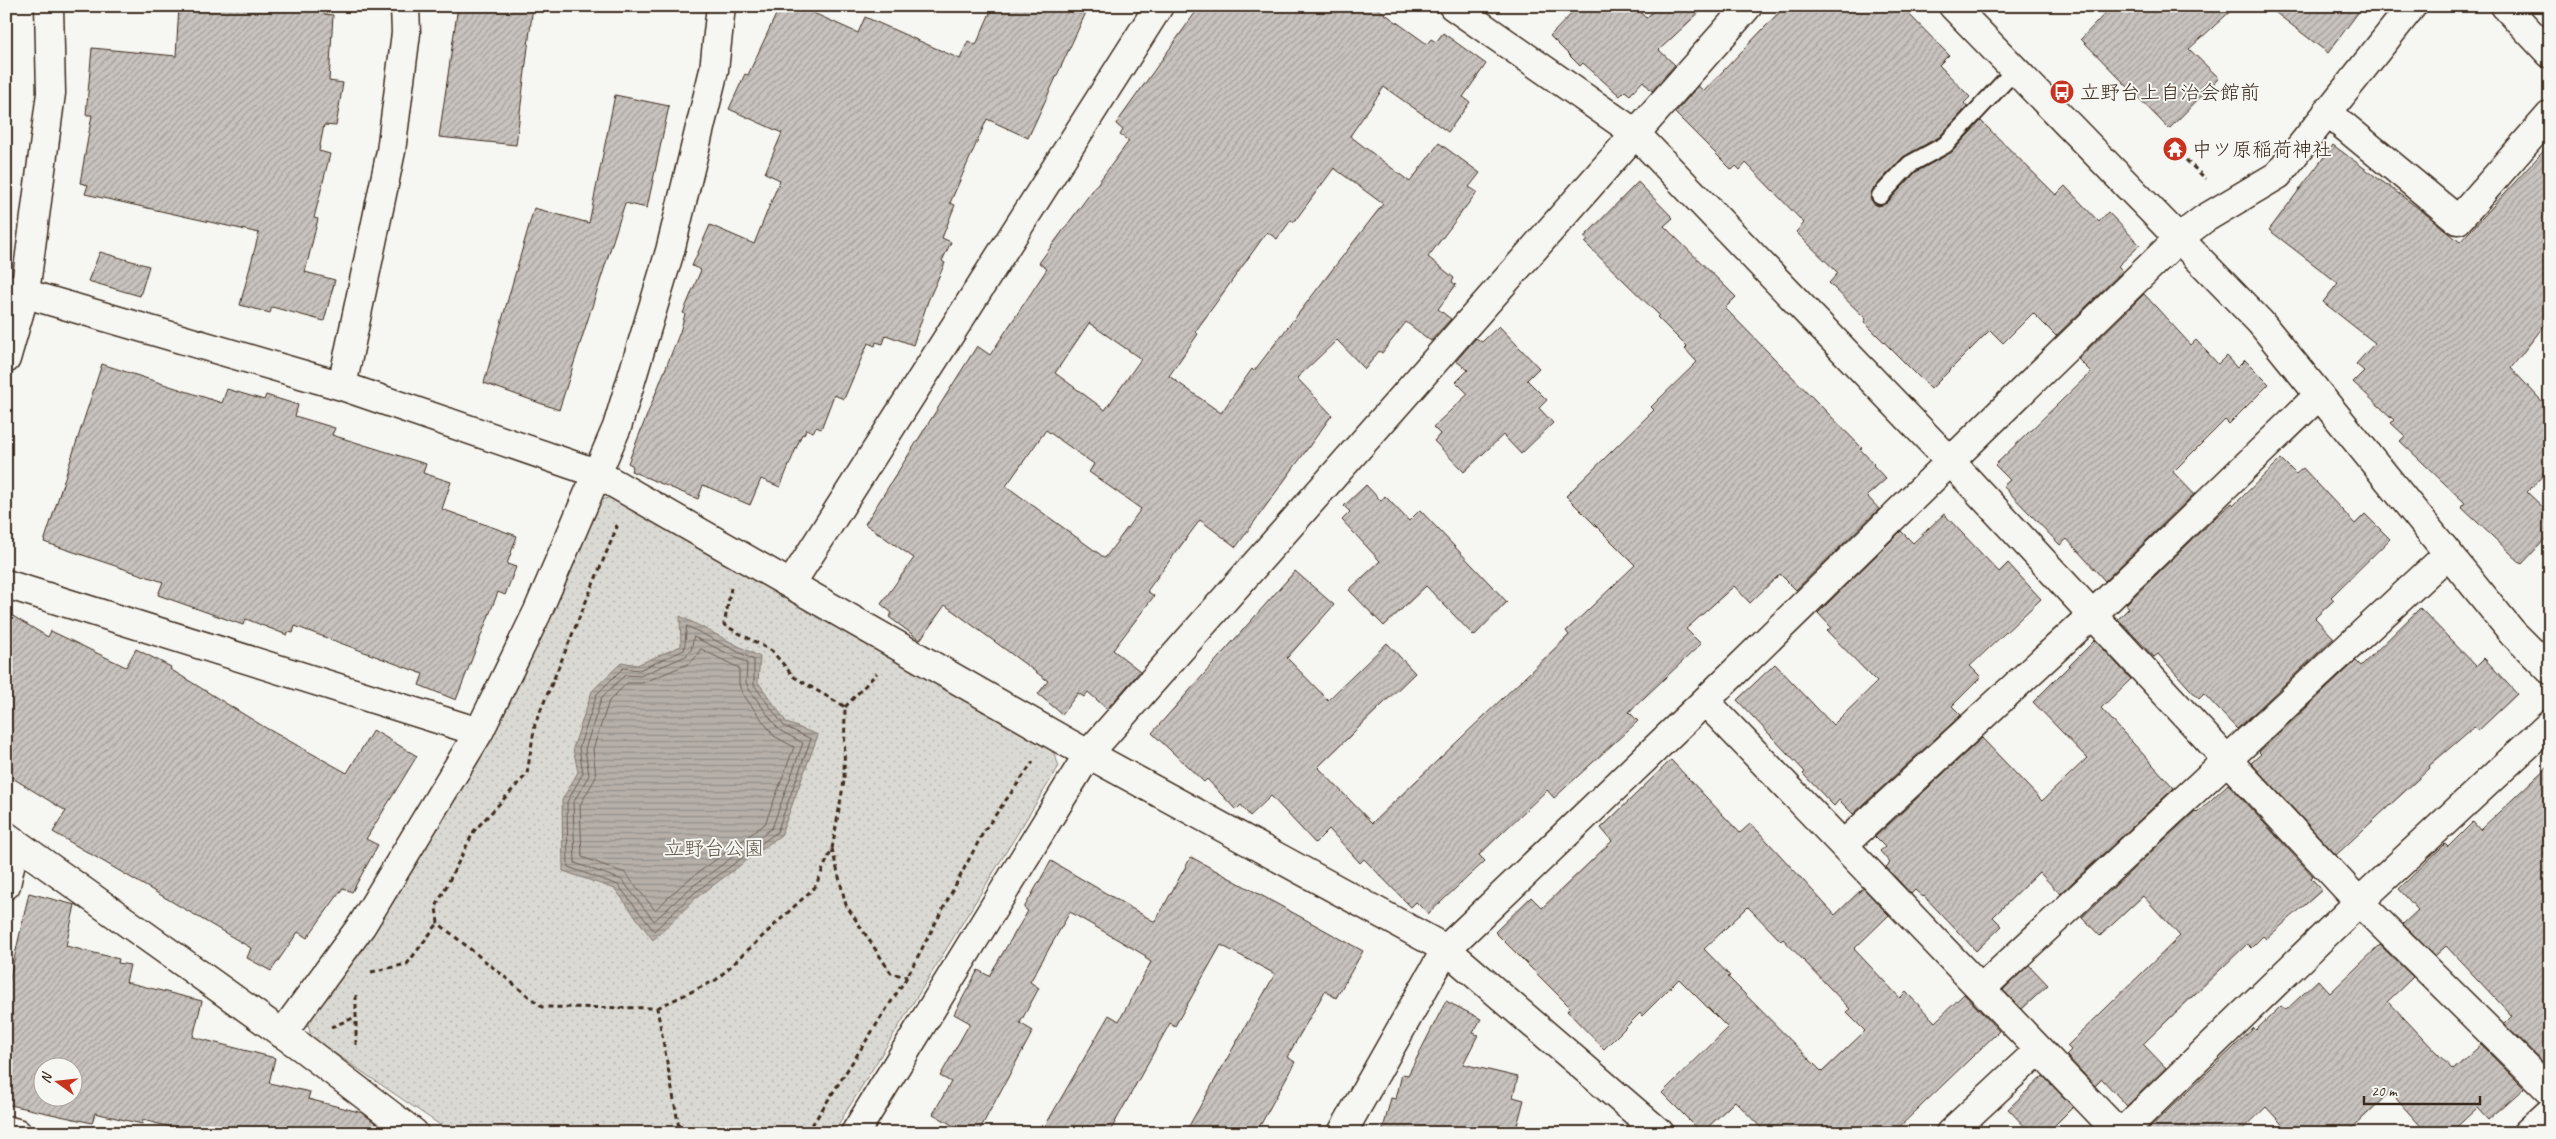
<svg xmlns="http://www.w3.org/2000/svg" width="2556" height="1139" viewBox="0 0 2556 1139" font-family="Caveat,'Klee One',sans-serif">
  <defs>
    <pattern id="grass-dots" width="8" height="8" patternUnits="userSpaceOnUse" patternTransform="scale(1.25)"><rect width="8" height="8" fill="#dad9d3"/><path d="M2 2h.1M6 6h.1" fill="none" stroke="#bcbab5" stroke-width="1.8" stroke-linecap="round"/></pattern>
    <pattern id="water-rules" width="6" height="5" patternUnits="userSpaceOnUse" patternTransform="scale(1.25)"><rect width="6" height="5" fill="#b6b0a9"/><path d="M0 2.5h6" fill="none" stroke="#958f89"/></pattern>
    <pattern id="building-hatch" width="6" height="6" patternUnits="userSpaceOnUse" patternTransform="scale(1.25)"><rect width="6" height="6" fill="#c8c3be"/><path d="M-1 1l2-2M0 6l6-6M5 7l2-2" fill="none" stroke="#a49f9a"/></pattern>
  </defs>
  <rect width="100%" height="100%" fill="#f6f6f2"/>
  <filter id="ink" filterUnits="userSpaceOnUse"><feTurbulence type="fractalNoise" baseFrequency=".02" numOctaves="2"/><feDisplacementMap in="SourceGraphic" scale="10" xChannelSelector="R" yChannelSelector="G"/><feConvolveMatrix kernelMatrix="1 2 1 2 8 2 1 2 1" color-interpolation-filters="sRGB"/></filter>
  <g filter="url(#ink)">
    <path fill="url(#grass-dots)" stroke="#8a8278" d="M613,496l434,250 6,5 6,15 -226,367h-381l-141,-96 -3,-13 184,-290 108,-233z"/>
    <path fill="url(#water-rules)" stroke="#857a71" d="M680,616l80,41 -2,25 29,41 31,12 -37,100 -85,63 -43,42 -38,-51 -52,-18 -1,-71 16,-28 -5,-24 19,-57 30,-29 15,3 44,-19z"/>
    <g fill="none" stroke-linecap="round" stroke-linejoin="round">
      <path stroke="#6c6056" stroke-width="1" d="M687,626l67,34v25l30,41 27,13 -34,93 -84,62 -39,37 -36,-46 -50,-18 -1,-65 16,-29 -4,-25 18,-54 26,-26 16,2 45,-20z
        M694,637l53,26 -1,19 3,7 30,41 24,13 -31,85 -83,61 -35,32 -32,-41 -47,-17 -2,-60 16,-28 -4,-26 17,-52 23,-22 15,1 46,-20 5,-6z
        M701,649l38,19v16l3,9 32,43 20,11 -29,77 -81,59 -29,27 -30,-37 -43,-16 -2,-52 16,-28 -3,-28 16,-48 18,-18h15l46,-19 7,-6z"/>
    </g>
    <path fill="url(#building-hatch)" stroke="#3b2a1e" fill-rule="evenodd" d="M179,6h146l-1,8 9,1 -4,66 14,2 -7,43 -12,-1 -5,26 11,3 -16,64 4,1 -13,53 30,8 -11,41 -52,-14 -2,6 -30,-8 19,-72 -174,-39 3,-9 -8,-2 12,-68h-6l6,-67 84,8z
      M458,6h75l-17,139 -77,-8z
      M780,6h18l60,27 7,-16 95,42 8,-18 8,4 17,-39h96l-61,132 -41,-19 -37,84 5,2 -13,33 9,4 -9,19 3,2 -17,38 -15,44 -27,-10 -3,9 -7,-2 -1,4 -7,-3 -24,56 -10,-4 -13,34 -5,-2 -3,5 -7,-3 -2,6 -2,-1 -22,53 -19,-8 -11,26 -47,-20 -5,14 -67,-28 2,-5 -5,-3 52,-131 5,-18 -2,-1 18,-43 -9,-4 18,-41 44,19 26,-64 -15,-7 17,-40 -53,-24 16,-35 3,1z
      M1200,6h174l53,38 4,-5 5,3 7,-9 43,31 -23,33 7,5 -22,30 -64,-45 -34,49 60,46 29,-39 41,30 -11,14 8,5 -49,65 26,21 -2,4 4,3 -18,24 13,10 -20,22 -25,-19 -24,31 -3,-2 -14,18 -28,-29 -40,38 35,37 -96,132 -36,-27 -53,71 7,5 -41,54 27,21 -33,38 -19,-17 -4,5 -6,-4 -16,21 -24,-20 10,-13 -103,-76 -25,35 -31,-23 3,-4 -11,-9 33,-46 -49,-34 112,-178 13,9 57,-86 -8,-6 90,-122 -9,-6 3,-5 -7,-6zM1334,168l49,36 -129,167 -2,-2 -31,44 -52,-37 29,-42 -3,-2 72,-100 10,7 14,-19 3,2zM1089,323l52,36 -36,51 -50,-37zM1046,430l48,34 -5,8 52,37 -36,49 -99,-72z
      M1579,6h55l12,12 13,-12h47l-47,44 16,15 -23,26 -9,-10 -13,14 -5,-4 -5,5 -37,-33 -3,3 -30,-30z
      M1785,6h116l48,49 -10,10 31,32 -6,6 3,4 -28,30 -36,20 -30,32 -3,9 4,6 4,2 9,-3 29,-31 36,-20 29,-31 75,74 9,-9 34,36 9,-10 32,33 -22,21 5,5 -67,65 -23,-23 -30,30 -13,-13 -59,59 -67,-67 2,-3 -37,-36 9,-10 -42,-41 8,-9 -58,-60 -6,7 -4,-4 -4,4 -57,-57 23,-27 6,5z
      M2112,6h124l-47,43 30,29 -50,51 -88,-90z
      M2267,6h96l-35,47z
      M615,95l54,11 -22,102 -22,-5 -66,207 -75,-27 50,-175 55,15z
      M2550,144v174l-39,50 39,42v58l-23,24 23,22v20l-28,30 -61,-57 4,-4 -65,-62 5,-5 -14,-13 3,-3 -41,-38 11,-11 -8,-7 19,-21 -52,-41 15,-19 -69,-53 64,-85 89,66 38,31z
      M1638,182l35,36 -9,8 72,71 -11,11 137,140 -2,1 14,15 -1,1 13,14 -19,17 12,13 -83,81 -16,-16 -30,29 -16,-17 -48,43 15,15 -72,68 9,9 -84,77 -7,-8 -68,65 6,6 -57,53 -12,-12 -5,5 -47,-48 -4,4 -31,-34 -14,14 -44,-47 -21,20 -9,-11 -5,5 -29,-31 -3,3 -52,-49 143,-162 39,34 -47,53 41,42 59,-57 28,30 -97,94 54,56 197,-188 -3,-4 69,-66 -69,-69 88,-86 -3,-3 46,-45 -12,-13 2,-2 -30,-30 2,-2 -74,-72 3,-3 -4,-3z
      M100,252l49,14 -9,30 -52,-15z
      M2144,294l47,51 5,-5 22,24 8,-8 11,12 8,-8 24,24 -40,40 -4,-4 -52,52 21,22 -89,87 -38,-42 -7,6 -57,-59 7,-6 -15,-15 96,-93 -13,-13z
      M1499,326l40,42 -12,12 20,20 -8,8 14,15 -32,31 -18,-19 -39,37 -30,-31 6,-7 -7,-7 35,-33 -12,-12 12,-12 -12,-9 20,-23 6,4z
      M102,364l120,39 5,-14 37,11 2,-5 32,10 -3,11 40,12 -3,7 94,29 -3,9 28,9 -9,27 75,27 -10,28 9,3 -11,28 -7,-3 -42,108 -37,-15 4,-11 -128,-48 -2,7 -5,-1 -1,3 -41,-16 -3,6 -85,-30 5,-13 -119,-40z
      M2281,459l15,15 7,-6 52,56 10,-10 25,25 -59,58 3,3 -19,18 19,20 -97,91 -33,-35 -5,5 -41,-45 -4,3 -36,-38 11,-11 -3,-4 90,-87 16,-14 2,2z
      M1366,485l15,16 4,-5 24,25 11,-11 87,92 -33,34 -48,-50 -42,40 -35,-36 31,-29 -38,-41 8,-8 -6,-6z
      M1944,514l55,58 9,-9 33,36 -71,67 11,11 -29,29 9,9 -108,99 -14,-14 -5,6 -31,-32 2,-2 -68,-72 38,-36 58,61 44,-43 -50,-51 4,-4 -13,-14 83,-82 12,12z
      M2420,608l56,58 8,-8 33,36 -39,37 -4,-4 -45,39 1,2 -94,87 -85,-92 10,-9 -2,-2 97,-91 5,5z
      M6,612l42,25 3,-6 75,36 10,-18 35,18 -1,2 96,59 81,45 26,-43 44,26 -51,83 12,6 -26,47 -9,-4 -36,50 -9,-6 -27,39 -24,-13 4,-10 -198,-116 13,-21 -60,-37z
      M2095,640l36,39 -30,29 73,80 -114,106 -21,-22 -46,45 9,9 -26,25 -52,-55 -1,1 -8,-7 -4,4 -25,-27 4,-4 -10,-12 5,-4 -10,-10 107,-99 60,63 45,-43 -54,-56z
      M1671,760l69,73 10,-9 7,6 78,85 28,-27 26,27 -35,34 46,49 6,-6 29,30 29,-28 35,37 -106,102h-127l-31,-32 -33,32 -40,-40 66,-65 -49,-49 -37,37 -2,-3 -36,36 -37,-38 3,-4 -75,-75 36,-35 11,11 70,-67 -11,-13zM1748,907l33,34 2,-2 67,70 -4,3 19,19 -43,41 -94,-95 2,-1 -26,-27z
      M2550,764v301l-2,2 -44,-43 8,-8 -66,-70 -11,10 -32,-32 15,-14 -19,-21 46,-45 3,3 25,-25 7,8z
      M2228,784l85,92 -2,2 11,12 -56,49 -3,-3 -12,12 -4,-4 -104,100 23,24 -39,38 -25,-27 -7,7 -29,-31 5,-5 -4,-4 113,-110 -37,-40 -43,40 -18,-19 113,-106 2,2z
      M1191,857l172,94 -27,47 -11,-7 -38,66 8,5 -39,71h-71l90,-159 -54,-29 -46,81 -5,-3 -61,110h-68l68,-118 10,6 32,-59 -6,-4 1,-2 -76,-44 -40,70 9,6 -19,35 13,8 -55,102h-12l-33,-19 18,-32 -11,-6 30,-53 -16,-9 24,-44 11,6 39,-65 -4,-3 27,-47 104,61z
      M29,893l46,12 -9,41 53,13 -1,4 12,2 -4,17 76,19 -9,36 82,21 -6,25 41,9 -2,7 55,14 25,20h-194l-51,-13 -1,4 -47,-11 -3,10 -86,-19v-109zM42,1066h30v30h-30z
      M2380,945l33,32 -25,24 65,69 28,-25 43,43 -36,32 -11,-12 -27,25h-23l-37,-41 -43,41h-57l-24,-26 -27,26h-87l-4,-4 106,-101 2,2 25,-24 5,4 32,-30 12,13z
      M2029,965l19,20 -26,24 -19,-19z
      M1446,1001l35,18 -8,14 5,2 -15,29 55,13 -5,20 11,3 -9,33h-133l9,-35 5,1 6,-25 6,1z
      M2043,1076l30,31 -26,26h-16l-23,-24z"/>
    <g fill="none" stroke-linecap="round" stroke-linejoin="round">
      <defs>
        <path id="service" d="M1880,196l30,-32 35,-19 70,-75"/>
        <path id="minor" d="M1453,6l182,127 316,329 408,440 191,189
          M1953,6l307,316 252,310 38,38
          M2505,6l45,48
          M2327,112l131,108 92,-105
          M6,288l336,98 254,87 472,270 378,206 214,184
          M342,386l49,-235 15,-118 -1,-27
          M6,584l473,148 58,-119 80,-186 53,-176 44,-181 7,-64
          M791,584l368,-578
          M1705,701l414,432
          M6,836l298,213 110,84
          M1843,845l249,-230 227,-220
          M6,885l9,-42
          M1981,989l467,-435
          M282,1034l80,-109 117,-193
          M6,1130l11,3
          M855,1133l234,-380 659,-747
          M1342,1133l104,-184 259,-248 474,-463 25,-19 74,-44 134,-169
          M1950,1133l89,-83
          M2121,1133l238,-231 191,-178
          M2527,1133l23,-21"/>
        <path id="tertiary" d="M6,359l19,-66 26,-200 -2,-87"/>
      </defs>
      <use href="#service" stroke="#3b2a1e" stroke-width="20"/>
      <use href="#minor" stroke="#3b2a1e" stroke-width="31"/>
      <use href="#tertiary" stroke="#3b2a1e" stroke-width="31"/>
      <path stroke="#3b2a1e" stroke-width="3" stroke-dasharray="5 4" stroke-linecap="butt" d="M2186,160l20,19
        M615,525l2,2 -82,197 -8,50 -53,57 -38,76 2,16 104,84 115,1 23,125
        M845,707l32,-34
        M832,849l14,56 45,68 16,4
        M371,972l36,-8 31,-41
        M657,1008l59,-28 99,-93 17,-38 12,-68 1,-74 -51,-30 -22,-26 -48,-26 7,-37
        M331,1027l25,-10
        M356,1045v-51
        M807,1133l100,-156 77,-146 49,-69"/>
      <use href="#service" stroke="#f6f6f2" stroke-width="16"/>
      <use href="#minor" stroke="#f6f6f2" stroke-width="28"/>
      <use href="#tertiary" stroke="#f6f6f2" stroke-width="28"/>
    </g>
  </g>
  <defs>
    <symbol id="bus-disc" viewBox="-11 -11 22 22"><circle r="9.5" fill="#c8321e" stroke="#f6f6f2"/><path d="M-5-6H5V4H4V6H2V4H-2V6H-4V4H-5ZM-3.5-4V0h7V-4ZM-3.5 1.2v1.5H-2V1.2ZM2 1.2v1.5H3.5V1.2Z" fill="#fff"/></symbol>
    <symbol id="temple-disc" viewBox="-11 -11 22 22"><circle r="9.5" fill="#c8321e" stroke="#f6f6f2"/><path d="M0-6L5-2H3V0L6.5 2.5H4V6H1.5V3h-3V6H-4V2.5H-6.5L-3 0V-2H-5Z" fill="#fff"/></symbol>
  </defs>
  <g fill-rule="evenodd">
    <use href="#bus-disc" x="2048" y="78" width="28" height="28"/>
    <use href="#temple-disc" x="2161" y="135" width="28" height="28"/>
  </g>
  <g text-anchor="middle" stroke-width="4" stroke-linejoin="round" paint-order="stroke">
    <g font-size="20" fill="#3b2a1e" stroke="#f6f6f2" text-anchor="start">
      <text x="2080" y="99">立野台上自治会館前</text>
      <text x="2192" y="156">中ツ原稲荷神社</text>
    </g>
    <g font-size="20" fill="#63564b" stroke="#f6f6f2">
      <text x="714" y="855">立野台公園</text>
    </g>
  </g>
  <rect width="2556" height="1139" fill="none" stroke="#f6f6f2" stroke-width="25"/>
  <rect x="12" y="12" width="2531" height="1114" fill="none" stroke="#3b2a1e" stroke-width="2" filter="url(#ink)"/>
  <g transform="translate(58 1082) rotate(285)"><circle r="24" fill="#f6f6f2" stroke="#aba49d"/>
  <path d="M0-4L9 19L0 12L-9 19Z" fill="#c8321e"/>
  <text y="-8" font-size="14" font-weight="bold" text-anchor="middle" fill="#3b2a1e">N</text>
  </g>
  <path d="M2364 1096v8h116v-8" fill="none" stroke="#3b2a1e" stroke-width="2.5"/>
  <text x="2371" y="1096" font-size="15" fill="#3b2a1e" stroke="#f6f6f2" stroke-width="4" paint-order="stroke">20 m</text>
</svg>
